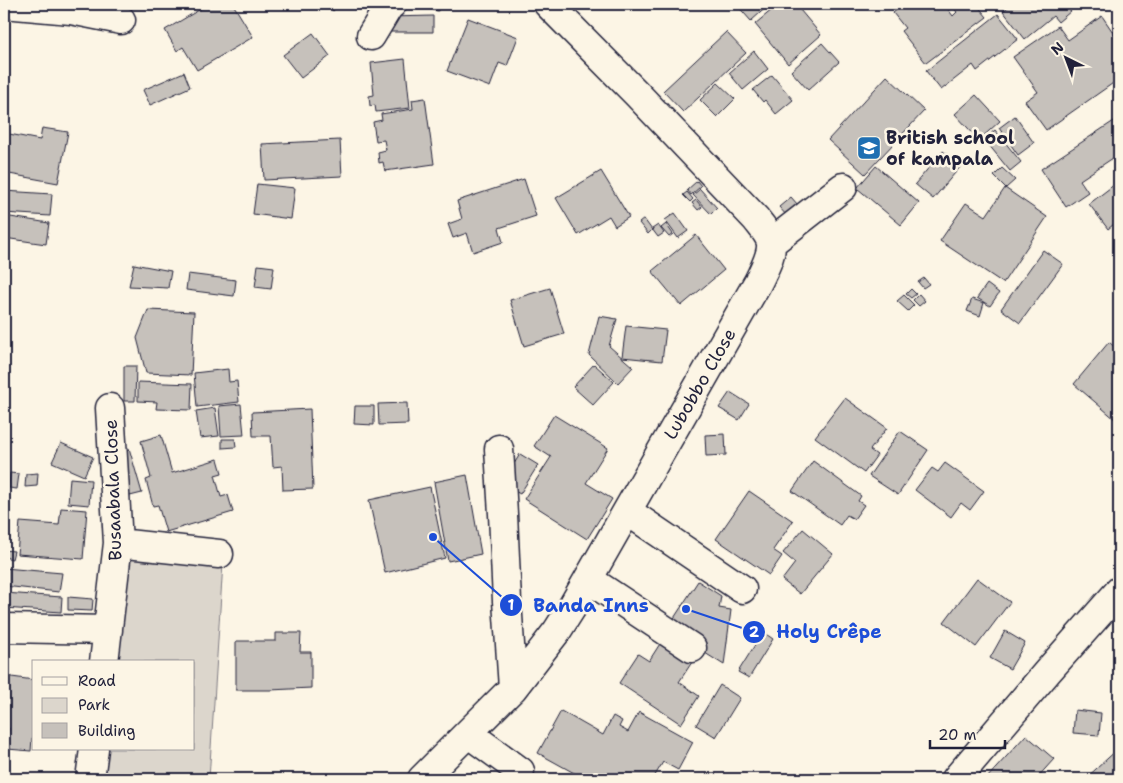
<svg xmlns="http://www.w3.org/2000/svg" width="1123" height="783" viewBox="0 0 1123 783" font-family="'Shantell Sans',sans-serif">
  <rect width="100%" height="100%" fill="#fcf5e5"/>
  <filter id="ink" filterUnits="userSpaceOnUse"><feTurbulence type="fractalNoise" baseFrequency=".02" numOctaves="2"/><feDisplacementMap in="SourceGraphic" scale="10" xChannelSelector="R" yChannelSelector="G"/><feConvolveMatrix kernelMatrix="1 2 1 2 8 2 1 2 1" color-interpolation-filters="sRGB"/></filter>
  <g filter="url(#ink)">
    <path fill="#dcd6cc" stroke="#7f7c84" d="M127,556l96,7 -14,216h-93l-17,-1 4,-29h91v-87h-80z"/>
    <path fill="#c6c1bb" stroke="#22223b" d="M209,4h24l20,33 -56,33 -14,-23 -6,4 -12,-21z
      M327,4h13l-7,7z
      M426,4h14l-2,7 -13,-3z
      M736,4h34l-19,17z
      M779,4h16l26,31 -33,29 -33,-40z
      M898,4h46l9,12 4,-4 -7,-8h26l11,13 -61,46 -25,-32 4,-3 -12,-15 7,-6z
      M1012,4h54l5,7 -13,11 -5,-6 -28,23 -22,-28z
      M998,14l20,25 -41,32 -4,-6 -32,25 -15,-19z
      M433,16v16h-45v-15z
      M1102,16l17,25v38l-73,51 -21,-29 13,-9 -25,-35 45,-31 10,14z
      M468,18l50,19 -11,29 -8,-3 -9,24 -43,-16z
      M726,32l20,21 -63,59 -20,-21z
      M313,33l17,23 -29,22 -18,-23z
      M822,43l17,19 -31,28 -17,-19z
      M754,51l14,18 -25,21 -14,-17z
      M405,59l5,49 -34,4 -1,-7 -5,1 -1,-10 5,-1 -3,-32z
      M184,72l6,15 -40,18 -7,-15z
      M772,75l21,25 -17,14 -11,-14 -2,2 -10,-12z
      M887,76l37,35 -59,63 -37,-34z
      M718,83l17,16 -18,18 -17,-17z
      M976,95l24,26 -21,19 -24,-26z
      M425,98l9,66 -49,7 -2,-9 -4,1 -1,-11 8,-2 -2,-10 -8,1 -3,-19 9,-2 -1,-6 32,-5 -1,-9z
      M1015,116l19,27 -16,12 -19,-27z
      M1117,119l2,4v31l-39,26 8,12 -22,15 -25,-38z
      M42,128l26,4 -10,51 -54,-10v-40l36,7z
      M995,130l26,32 -11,9 -26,-32z
      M340,140l2,36 -78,4 -2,-36z
      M943,151l18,15 -28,33 -18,-15z
      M876,166l43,37 -18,22 -44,-37z
      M1002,168l13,12 -9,8 -12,-12z
      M601,171l28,46 -14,9 -6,-10 -31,19 -22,-37z
      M524,179l12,37 -37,12 4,14 -30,10 -6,-19 -14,5 -5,-14 14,-5 -5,-18z
      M697,181l4,5 -10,9 -4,-5z
      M1119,181v39l-11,9 -19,-25z
      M257,184l38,4 -4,31 -38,-5z
      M1005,188l42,29 -44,66 -63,-42 26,-38 20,13z
      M700,189l17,19 -6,6 -18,-19z
      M4,191l48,3 -2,22 -46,-3z
      M687,192l6,7 -3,3 -7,-7z
      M791,197l7,8 -11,11 -8,-9z
      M696,200l6,7 -4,3 -6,-7z
      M675,213l13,18 -10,7 -13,-18z
      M4,216l45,7 -3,21 -42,-6z
      M644,219l8,11 -4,4 -9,-11z
      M666,224l7,10 -4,3 -8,-9z
      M658,225l6,8 -6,4 -6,-8z
      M696,235l28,35 -43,36 -29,-35z
      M1043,250l20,14 -43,59 -19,-14z
      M134,264l37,7 -3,17 -39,-2z
      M258,265l16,2 -3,22 -16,-2z
      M188,274l48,6 -2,16 -48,-6z
      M924,278l5,6 -6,4 -5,-6z
      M987,284l12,9 -9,13 -13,-8z
      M550,288l14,46 -40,12 -14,-46z
      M911,289l5,5 -5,4 -5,-4z
      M919,294l6,7 -6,5 -6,-6z
      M904,295l10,10 -6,6 -11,-10z
      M972,299l12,4 -4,13 -13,-5z
      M148,310l46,2 -3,63 -45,-2 -9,-35z
      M599,316l18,3 -8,27 24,21 -15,16 -29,-28z
      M626,326l40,4 -4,31 -40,-4z
      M1109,342l9,8 1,-1v67l-3,4 -42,-36z
      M594,364l20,18 -21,23 -20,-18z
      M124,366h12l-1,35h-11z
      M228,369l1,13 8,-1 2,21 -42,5 -3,-34z
      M138,382l54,2 -1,26 -35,-1 1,-7 -19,-1z
      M730,392l19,12 -10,16 -20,-12z
      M845,398l42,30 -17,22 7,5 -13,18 -49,-36z
      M407,403l1,21 -29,1 -1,-21z
      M241,404l3,31 -23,1 -2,-30z
      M355,406h19v19l-20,-1z
      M215,408l4,28 -19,2 -4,-27z
      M310,409l3,80 -30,1 -1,-24 -9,1 -2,-31h-18l-1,-24z
      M554,415l54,33 -22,35 26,16 -25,40 -63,-40 27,-42 -17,-11z
      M900,431l28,19 -30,45 -29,-19z
      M725,434l1,21 -20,1 -1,-21z
      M161,435l11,38 46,-14 4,14 -7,2 6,22 7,-2 5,17 -67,20 -8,-27 -5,1 -7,-26 5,-2 -10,-37z
      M222,439h13l1,8 -14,1z
      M61,443l32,14 -9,19 -32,-14z
      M129,448l13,45 -12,3 -13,-45z
      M520,454l18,11 -18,29 -18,-10z
      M813,461l48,35 -3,5 6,4 -10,14 -7,-4 -7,10 -48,-34z
      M945,463l39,28 -14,19 -9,-7 -10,14 -36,-27 17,-22 6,4z
      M10,473l9,1 -2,15 -8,-1z
      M38,473l-1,13 -12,1 1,-13z
      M467,475l14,79 -33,7 -14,-79z
      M70,478l21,2 -2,25 -21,-2z
      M430,487l15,71 -60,15 -16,-73z
      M749,491l44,30 -20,29 9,6 -13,19 -53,-36z
      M61,508l26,2 -4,49 -66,-5 3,-32 39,3z
      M803,529l30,25 -33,40 -18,-14 13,-17 -12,-10z
      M4,550l10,1 -2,8 -8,-2z
      M4,568l58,5 -3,19 -55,-6z
      M977,578l33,24 -34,45 -32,-25z
      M698,581l23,15 -2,12 12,2 -7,55 -57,-36z
      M4,593l58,4 -1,15 -57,-4z
      M68,597l25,2 -1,12 -24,-1z
      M1005,631l20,12 -15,26 -20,-11z
      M763,632l10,7 -24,39 -11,-6z
      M276,633h25l-1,19h11v36l-41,2h-34v-49h40z
      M663,639l31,20 -15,23 20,14 -18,28 -62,-41 19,-29 11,7z
      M4,676l30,4v58h-2l-1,13 -24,-2 2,-21h-5z
      M720,685l20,13 -24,39 -20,-12z
      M1075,710l26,3 -2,22 -26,-2z
      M561,711l42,24 10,-19 9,5 -3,6 9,5 11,-20 54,30 -15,28 -15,-8 -10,17h-68l-47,-26z
      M1026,735l28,24 -18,20h-50z
      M1119,748v31h-34z"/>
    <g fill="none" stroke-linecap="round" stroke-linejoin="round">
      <defs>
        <path id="minor" d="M4,4l67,6 50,10
          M371,36l18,-30 3,-2
          M771,243l72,-56
          M499,449l4,65 4,87 6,87
          M627,511l115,78
          M118,543l101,11
          M588,579l104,69
          M4,628l104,2
          M104,662l14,-119 -8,-135
          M469,734l51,37
          M90,779l4,-30
          M422,779l91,-91 44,-57 14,-22 187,-327c5,-11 14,-26 13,-38 -1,-9 -10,-18 -15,-25l-118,-124 -90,-91
          M956,779l92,-108 71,-80"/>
      </defs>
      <use href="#minor" stroke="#22223b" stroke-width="31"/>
      <use href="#minor" stroke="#fcf5e5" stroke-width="28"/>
    </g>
  </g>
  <defs>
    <symbol id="school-square" viewBox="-11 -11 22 22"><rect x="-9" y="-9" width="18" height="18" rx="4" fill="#1f6fb2" stroke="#fcf5e5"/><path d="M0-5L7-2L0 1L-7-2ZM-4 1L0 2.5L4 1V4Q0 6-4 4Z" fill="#fff"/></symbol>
  </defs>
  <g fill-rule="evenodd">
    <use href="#school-square" x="855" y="134" width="28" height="28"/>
  </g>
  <g text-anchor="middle" stroke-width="5" stroke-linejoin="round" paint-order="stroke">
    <g font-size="18" font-weight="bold" fill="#22223b" stroke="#fcf5e5" text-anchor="start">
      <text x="886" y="144">British school<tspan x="886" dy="21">of kampala</tspan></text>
    </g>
    <g font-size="18" fill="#22223b" stroke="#fcf5e5">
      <text transform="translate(700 384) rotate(-60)" y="6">Lubobbo Close</text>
      <text transform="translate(113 490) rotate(-92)" y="6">Busaabala Close</text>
    </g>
  </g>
  <path fill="none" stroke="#1d4ed8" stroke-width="2" d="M433 537L511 605M686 609L754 632"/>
  <g fill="#1d4ed8" stroke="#fcf5e5" stroke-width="2">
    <circle cx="433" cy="537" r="5"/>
    <circle cx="686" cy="609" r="5"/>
    <circle cx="511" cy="605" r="12"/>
    <circle cx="754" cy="632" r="12"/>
  </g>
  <g font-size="15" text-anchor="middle" font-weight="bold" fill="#fff">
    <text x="511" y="610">1</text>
    <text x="754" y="637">2</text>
  </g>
  <g font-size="19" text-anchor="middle" font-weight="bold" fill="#1d4ed8" stroke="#fcf5e5" stroke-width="5" stroke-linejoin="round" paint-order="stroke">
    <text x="591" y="612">Banda Inns</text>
    <text x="829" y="638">Holy Crêpe</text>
  </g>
  <rect width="1123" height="783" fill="none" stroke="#fcf5e5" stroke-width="20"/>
  <rect x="10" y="10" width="1103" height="763" fill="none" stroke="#22223b" stroke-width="2" filter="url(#ink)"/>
  <rect x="32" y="660" width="162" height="90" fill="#fcf5e5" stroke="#a5a1a1"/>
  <rect x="42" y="677" width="25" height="8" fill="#fcf5e5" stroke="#a5a1a1"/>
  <text x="78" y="686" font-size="15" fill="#22223b">Road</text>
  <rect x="42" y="698" width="25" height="15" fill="#dcd6cc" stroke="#a5a1a1"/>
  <text x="78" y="710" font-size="15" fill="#22223b">Park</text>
  <rect x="42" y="723" width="25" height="15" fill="#c6c1bb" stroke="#a5a1a1"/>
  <text x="78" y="736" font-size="15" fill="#22223b">Building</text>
  <g transform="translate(1066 58) rotate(318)" stroke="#fcf5e5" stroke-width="4" paint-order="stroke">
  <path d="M0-4L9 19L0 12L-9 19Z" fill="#22223b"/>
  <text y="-8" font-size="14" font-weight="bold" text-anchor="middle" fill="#22223b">N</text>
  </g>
  <path d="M930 740v8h75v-8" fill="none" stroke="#22223b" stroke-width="2.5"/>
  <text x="938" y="740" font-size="15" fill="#22223b" stroke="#fcf5e5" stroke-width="4" paint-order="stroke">20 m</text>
</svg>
